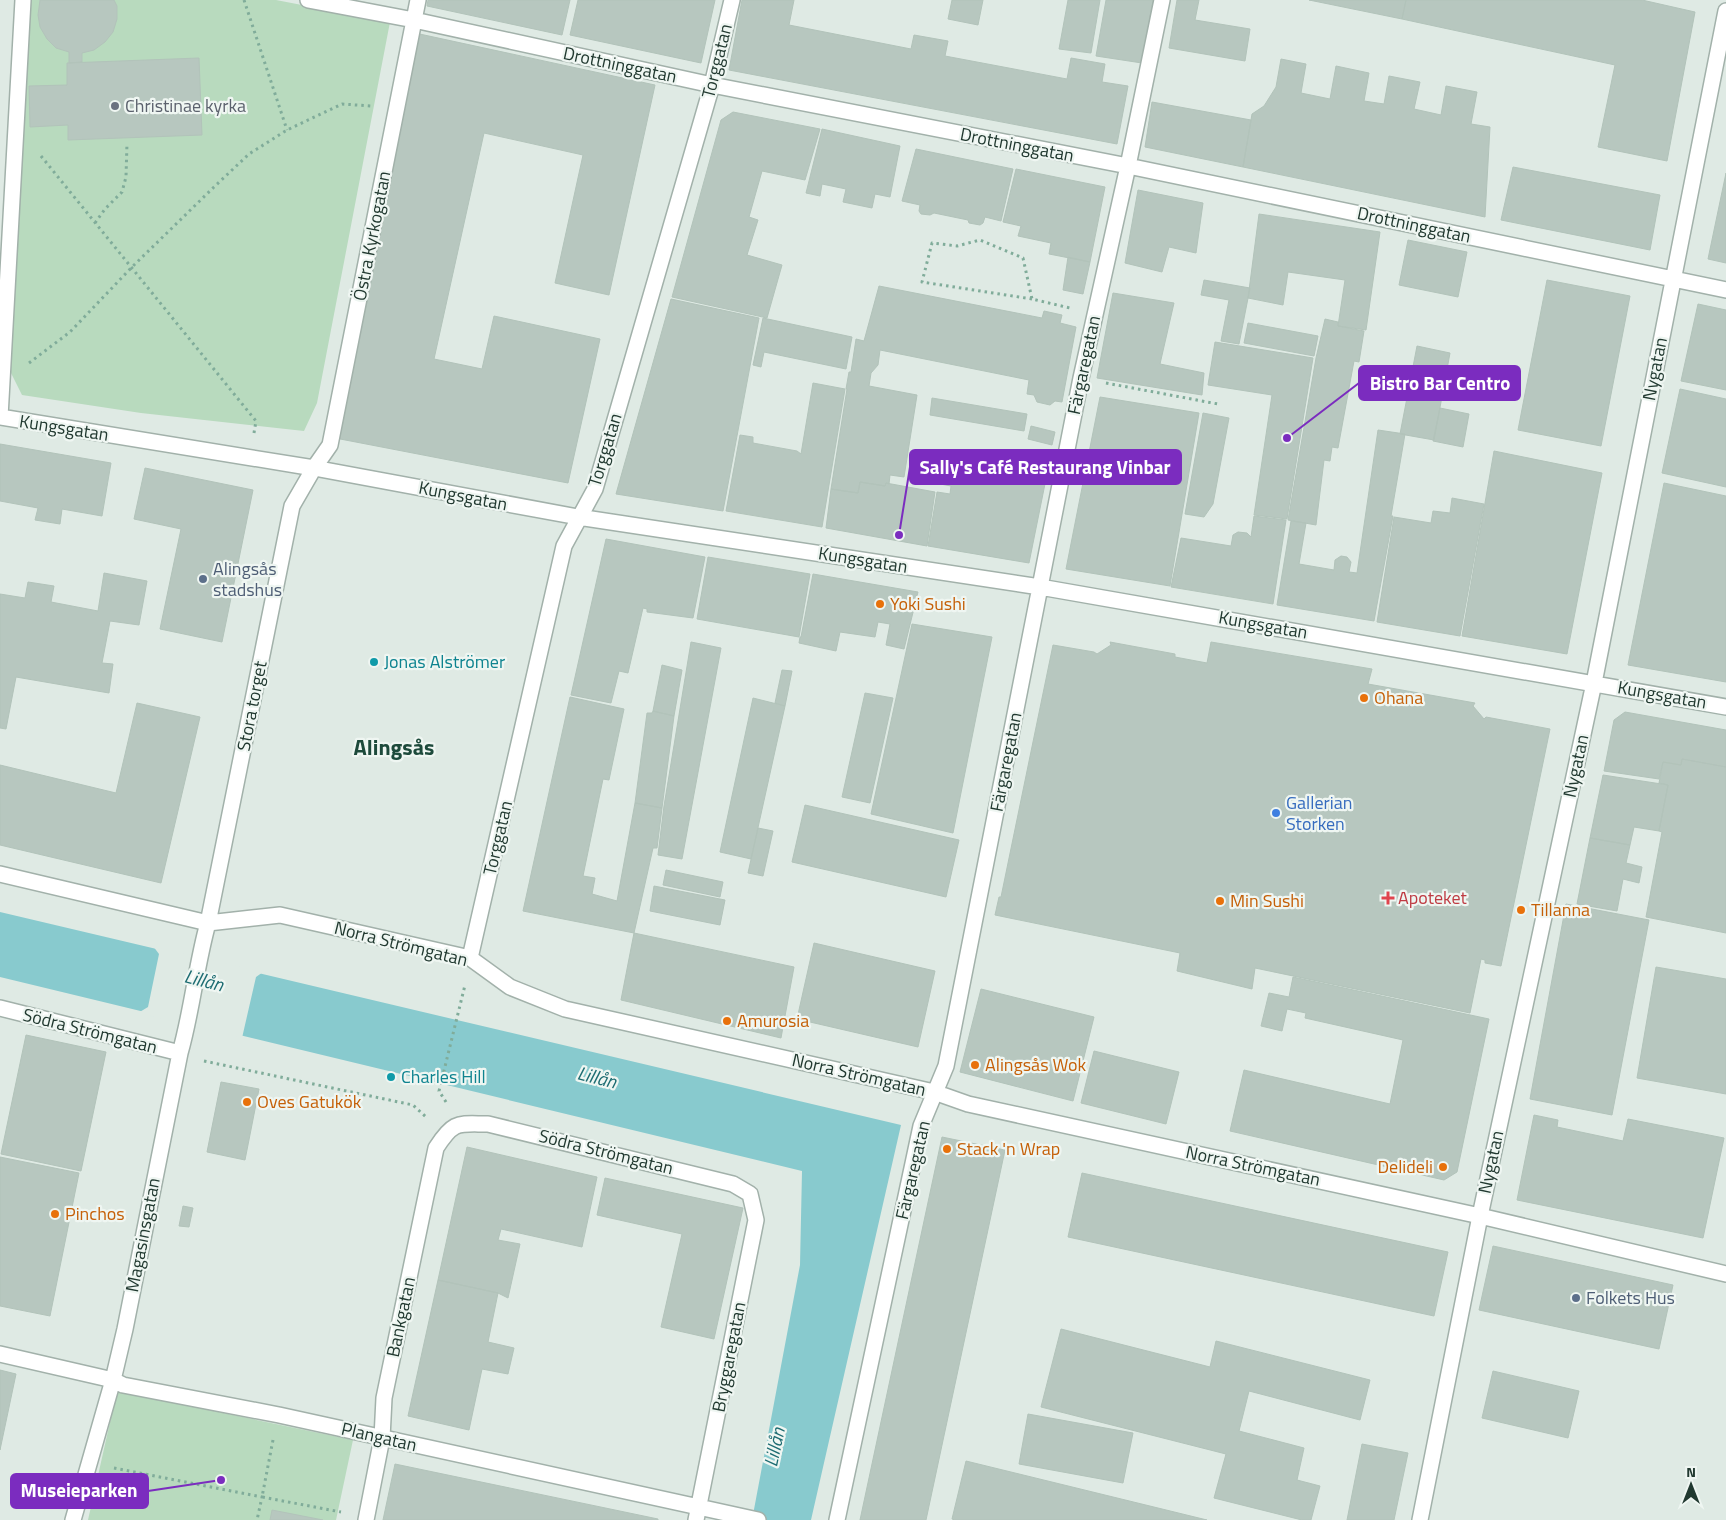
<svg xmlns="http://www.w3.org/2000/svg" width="1726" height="1520" viewBox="0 0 1726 1520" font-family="'Titillium Web',sans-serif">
  <rect width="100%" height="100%" fill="#dfeae4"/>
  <path fill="#b8dabe" d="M20,0h256l114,22 -73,381 -13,28 -163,-18 -119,-18 -20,-40z
    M117,1391l236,49 -17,80h-248z"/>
  <path fill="#88cace" d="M0,912l901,213 -90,395h-59l48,-255 2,-94 -802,-194z"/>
  <path fill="#dfeae4" d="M153,946l110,26 -7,5 -14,61 -104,-25 10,-6 11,-53z"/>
  <path fill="#b7c7bf" stroke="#b2c3ba" d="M40,0h74l3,6v13l-4,13 -8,10 -11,8 -12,3v9l-13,1v-11l-13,-4 -9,-9 -7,-12 -2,-12z
    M428,0h142l-8,35 -135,-29z
    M578,0h137l-14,63 -131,-28z
    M742,0h52l-5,25 122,24 3,-14 34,6 -3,15 122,23 4,-21 34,6 -3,18 26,4 -11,58 -388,-74z
    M952,0h31l-5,25 -30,-6z
    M1068,0h32l-9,53 -32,-4z
    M1106,0h47l-11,63 -46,-7z
    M1177,0h22l-4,20 55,9 -5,32 -76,-13z
    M1309,0h97l-4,19z
    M1406,0h236l53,12 -28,149 -69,-14 17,-82 -213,-46z
    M415,33l240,52 -46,210 -54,-12 28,-128 -99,-22 -50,226 48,10 12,-53 106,23 -32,144 -233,-45z
    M199,58l3,77 -134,5v-15l-38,2 -1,-41 38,-1v-22z
    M1281,59l25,5 -5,29 29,6 6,-33 33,7 -5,28 20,3 5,-28 31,6 -6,27 27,6 5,-29 31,6 -6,32 19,3 -5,90 -242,-50 9,-53 12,-8 12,-19z
    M1152,102l99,18 -8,47 -98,-20z
    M733,112l87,17 -15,51 -43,-9 -13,46 9,3 -11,35 35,10 -15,53 -95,-21 49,-177z
    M822,129l78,17 -10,51 -15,-3 -3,14 -29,-6 3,-13 -24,-5 -2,12 -14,-3z
    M916,149l97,20 -12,52 -16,-4 -2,6 -3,2 -11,-2 -1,-3 -34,-7 -4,2 -9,-1 -2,-3 1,-6 -18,-4z
    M1513,167l147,28 -10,55 -149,-30z
    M1016,169l89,18 -15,75 -41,-8 2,-11 -33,-7 3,-10 -18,-4z
    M1726,173v90l-18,-4z
    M1138,190l65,13 -7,50 -27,-6 -7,25 -37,-9z
    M1259,214l121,18 -14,98 -28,-4 7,-46 -57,-8 -5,33 -35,-7z
    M1408,240l59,12 -9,45 -59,-12z
    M1068,257l22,5 -7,32 -20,-4z
    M1204,280l46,8 -11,56 -18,-3 8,-41 -28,-5z
    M1547,280l83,16 -29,150 -83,-16z
    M879,286l163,32 2,-7 18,4 -2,8 16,4 -14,75 -7,-1 -5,4 -13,-3 -3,-7 -7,-1 2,-14 -149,-30 -2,15 -7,8 -2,13 48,9 -13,82 -14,-2 -1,9 -3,-1 -1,3 -25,-4 -2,11 -27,-4 16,-100h-1l3,-17h2l5,-33 8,2z
    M1113,293l61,10 -14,61 44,9 -2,22 -105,-17z
    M671,299l88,19 -36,193 -107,-17z
    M1698,304l28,6v80l-45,-9z
    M763,318l89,19 -6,32 -82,-17 -3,15 -8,-2z
    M1325,319l13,3v4l26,5 -5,31 -5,-1 -16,87 -6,-1 -2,14 -6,-1 -8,65 -28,-5 28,-162z
    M1248,323l70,13 -4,20 -70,-13z
    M1215,342l98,16 -26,161 -33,-4 18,-120 -64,-10z
    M1417,346l33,7 -16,87 -34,-6z
    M813,383l32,6 -23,138 -96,-16 14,-76 13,2v6l44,8 4,3z
    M1680,389l46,10v88l-64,-14z
    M1100,397l99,16 -29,173 -104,-17z
    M932,398l95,16 -3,17 -94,-16z
    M1440,408l29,6 -6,33 -30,-6z
    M1203,413l26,5 -16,86 -9,13 -19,-3z
    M1031,426l24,6 -3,13 -24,-6z
    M1378,430l27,4 -14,82h2l-19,105 -97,-16 14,-84 15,2 -7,41 35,6 1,-10 6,-4 6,1 4,5 -2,10 8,1z
    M0,444l111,19 -9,53 -40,-7 -2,15 -25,-4 3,-12 -38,-7z
    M1494,451l108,22 -35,181 -105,-18z
    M917,452l90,15 1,-7 40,9 -19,94 -101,-17 9,-54 13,2 1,-8 -38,-7z
    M145,468l108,22 -31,152 -62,-13 21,-100 -47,-10z
    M860,482l25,4 1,-3 49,9 -8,54 -101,-18 5,-39 27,4z
    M1664,483l62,13v186l-98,-17z
    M1452,498l32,6 -24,132 -83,-14 17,-105 37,6 2,-12 17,2z
    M1254,516l32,4 -13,84 -102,-17 10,-49 50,8 2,-11 5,-3 9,1 4,4z
    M606,539l99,18 -12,61 -46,-6v-3l-4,-1 -15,65 -9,-2 -8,32 -40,-8z
    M708,557l102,17 -11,63 -102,-18z
    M104,573l43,8 -8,44 -29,-4 -8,42 11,1 -4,29 -93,-16 -10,52 -6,-1v-134l25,4 3,-16 26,4 -3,16 47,9z
    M813,574l105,18 -14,57 -18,-4 4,-21 -12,-2 -3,15 -35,-5 -4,19 -37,-8 1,-6h1z
    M912,624l80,13 -39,196 -82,-19z
    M691,642l30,6 -39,211 -24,-4 6,-49z
    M1110,642l65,12v3l32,6 4,-21 161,27 -4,15 107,19 -2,3 11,13 2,-2 64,12 -49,237 -16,-3v-3l-4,-1 -11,54 -215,-45 -3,21 -75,-18 3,-18 -185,-38 4,-18h2l52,-252 41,7 3,2 14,-9z
    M662,665l20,5 -8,46 -21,-5z
    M782,670l10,1 -7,35 -10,-3z
    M865,693l28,5 -23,105 -28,-6z
    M570,697l54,12 -15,71 -6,-1 -20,97 12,2 -3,16 25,7 18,-98 27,5 -5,40h-4l-19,85 -111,-22z
    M753,698l32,8 -34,153 -31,-7z
    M137,703l63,14 -39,166 -161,-38v-80l116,28z
    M653,711l21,5 -12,92 -27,-5 12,-90h5z
    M1625,712l101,18v37l-44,-8 -1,6 -18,-3 -4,17 -55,-8 10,-51z
    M1682,759l44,8v166l-80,-16 16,-85 -3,-1 9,-46 -9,-2 4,-21 18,3z
    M1603,775l65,10 -9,46 -25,-4 -4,18 -40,-7z
    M805,805l154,35 -13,57 -154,-35z
    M758,828l15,3 -10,45 -15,-3z
    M1590,838l40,7 -4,18 16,4 -3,16 -16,-4 -6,32 -40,-7z
    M666,870l57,12 -3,15 -57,-12z
    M654,886l71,14 -5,25 -70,-14z
    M1566,904l83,16 -37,195 -82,-16z
    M634,933l160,34 -13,71 -160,-38z
    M814,943l121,28 -17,76 -121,-28z
    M1656,967l70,12v115l-89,-16z
    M1293,977l196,42 -32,153 -13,8 -214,-49 14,-61 146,34 13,-64 -98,-22 1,-5 -19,-4 -5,22 -21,-5 8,-33 20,4z
    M981,989l113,28 -21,84 -113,-29z
    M26,1035l80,17 -25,119 -80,-17z
    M1094,1051l85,21 -13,52 -85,-21z
    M221,1082l38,7 -14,71 -38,-8z
    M1534,1115l24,5 -1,7 66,14 5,-22 96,19 -21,100 -186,-38z
    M942,1137l63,13 -79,370h-66z
    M467,1147l130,30 -15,70 -81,-18 -3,11 22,4 -12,54 -10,-5 -60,-13z
    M0,1157l79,16 -29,143 -50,-10z
    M1082,1173l366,79 -14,64 -366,-79z
    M605,1178l138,30 -29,131 -53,-12 21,-93 -85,-19z
    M183,1206l10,2 -4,19 -10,-1z
    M1493,1246l180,39 -14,64 -180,-39z
    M438,1280l60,13 -10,49 26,6 -6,26 -26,-5 -13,61 -61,-14z
    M1061,1329l149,38 6,-26 154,39 -10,40 -111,-29 -10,40 65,17 -7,32 23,6 -9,34h-9l-88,-22 12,-44 -185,-47z
    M0,1370l16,4 -16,76z
    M1493,1371l86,20 -11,47 -86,-20z
    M1028,1414l105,19 -10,50 -104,-19z
    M1362,1444l46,9 -14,67h-47z
    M966,1461l241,59h-252l-3,-1z
    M395,1464l263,55v1h-275z
    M272,1510l51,10h-53z"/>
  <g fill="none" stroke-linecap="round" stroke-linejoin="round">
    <defs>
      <path id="street" d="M308,0l106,20 298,65 416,81 598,124
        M0,417l314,51 264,49 462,70 686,120
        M0,417l23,-417
        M0,874l208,49 72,-8 190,43 40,29 55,22 369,83 34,12 512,112 246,58
        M470,958l94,-412 31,-57 117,-404 20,-85
        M0,1008l180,45
        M0,1354l113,26 10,5 156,30 479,105
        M73,1520l40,-140 12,-51 55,-276c12,-42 16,-87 28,-130l84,-417 22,-38 16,-23 88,-445
        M366,1520l16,-82 2,-40 52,-250c18,-28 22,-24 52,-24l245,60 17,10 6,26 -60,300
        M837,1520l84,-394 25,-60 135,-688 47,-212 34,-166
        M1420,1520l60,-304 114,-533 132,-672"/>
    </defs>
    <use href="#street" stroke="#a2b1aa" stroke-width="18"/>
    <path stroke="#80ac9a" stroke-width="3" stroke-dasharray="2.5 4" stroke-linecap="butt" d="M244,0l43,130
      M41,156l215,265 -2,12
      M95,223l10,-14 17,-17 4,-15 1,-34
      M1032,299l-110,-17 10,-39 25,3 23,-6 43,18 9,41 38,9
      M29,363l41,-31 62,-65 82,-80 35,-33 38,-24 55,-26 29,2
      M1106,383l112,21
      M204,1061l209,44 13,12
      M446,1102l-7,-11 26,-106
      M273,1440l-11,57 79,15
      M114,1468l148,29 -5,23"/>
    <use href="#street" stroke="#fff" stroke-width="15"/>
  </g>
  <circle fill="#6b7280" stroke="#eff6f2" stroke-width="2" cx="115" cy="106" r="5"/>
  <g fill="#5c6f8a" stroke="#eff6f2" stroke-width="2">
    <circle cx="203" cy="579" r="5"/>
    <circle cx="1576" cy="1298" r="5"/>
  </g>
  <g fill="#e8710a" stroke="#eff6f2" stroke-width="2">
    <circle cx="880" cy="604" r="5"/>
    <circle cx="1364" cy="698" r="5"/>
    <circle cx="1220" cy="901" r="5"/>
    <circle cx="1521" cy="910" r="5"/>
    <circle cx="727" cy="1021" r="5"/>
    <circle cx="975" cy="1065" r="5"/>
    <circle cx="247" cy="1102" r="5"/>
    <circle cx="947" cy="1149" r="5"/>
    <circle cx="1443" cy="1167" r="5"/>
    <circle cx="55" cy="1214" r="5"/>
  </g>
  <g fill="#0f9aa8" stroke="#eff6f2" stroke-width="2">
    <circle cx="374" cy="662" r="5"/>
    <circle cx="391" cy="1077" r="5"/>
  </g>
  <circle fill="#3f7fe0" stroke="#eff6f2" stroke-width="2" cx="1276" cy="813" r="5"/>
  <path fill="#e0444e" stroke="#eff6f2" stroke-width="2" d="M1385.5 890.5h5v5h5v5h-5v5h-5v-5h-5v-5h5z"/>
  <g text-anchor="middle" stroke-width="4.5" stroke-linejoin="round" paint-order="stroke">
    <g font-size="18" fill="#213930" stroke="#eff6f2">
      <text transform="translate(717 61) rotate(-76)" y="6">Torggatan</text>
      <text transform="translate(620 65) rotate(12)" y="6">Drottninggatan</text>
      <text transform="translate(1017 145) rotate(11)" y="6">Drottninggatan</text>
      <text transform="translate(1414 225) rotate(12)" y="6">Drottninggatan</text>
      <text transform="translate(372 236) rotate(-79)" y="6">Östra Kyrkogatan</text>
      <text transform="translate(1084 365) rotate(-78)" y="6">Färgaregatan</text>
      <text transform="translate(1655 369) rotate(-79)" y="6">Nygatan</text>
      <text transform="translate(64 428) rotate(9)" y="6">Kungsgatan</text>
      <text transform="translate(605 450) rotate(-73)" y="6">Torggatan</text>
      <text transform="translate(463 496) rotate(11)" y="6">Kungsgatan</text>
      <text transform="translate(863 560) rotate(9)" y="6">Kungsgatan</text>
      <text transform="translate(1263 625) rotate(10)" y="6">Kungsgatan</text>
      <text transform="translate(1662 695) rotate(10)" y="6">Kungsgatan</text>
      <text transform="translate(252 706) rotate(-79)" y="6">Stora torget</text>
      <text transform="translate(1006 762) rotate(-79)" y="6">Färgaregatan</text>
      <text transform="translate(1576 766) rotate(-78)" y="6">Nygatan</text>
      <text transform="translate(498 838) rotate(-77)" y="6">Torggatan</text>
      <text transform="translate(401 944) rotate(14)" y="6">Norra Strömgatan</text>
      <text transform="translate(90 1031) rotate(14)" y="6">Södra Strömgatan</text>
      <text transform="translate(859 1075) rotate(13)" y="6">Norra Strömgatan</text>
      <text transform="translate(606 1152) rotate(14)" y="6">Södra Strömgatan</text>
      <text transform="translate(1491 1162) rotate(-78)" y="6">Nygatan</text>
      <text transform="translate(1253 1166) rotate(12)" y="6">Norra Strömgatan</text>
      <text transform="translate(913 1170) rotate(-77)" y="6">Färgaregatan</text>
      <text transform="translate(143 1235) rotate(-79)" y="6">Magasinsgatan</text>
      <text transform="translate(401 1317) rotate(-78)" y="6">Bankgatan</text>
      <text transform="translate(729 1357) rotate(-79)" y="6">Bryggaregatan</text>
      <text transform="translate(379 1437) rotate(13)" y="6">Plangatan</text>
    </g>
    <g font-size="18" fill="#5b616d" stroke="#eff6f2" text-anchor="start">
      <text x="125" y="112">Christinae kyrka</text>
    </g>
    <g font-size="18" fill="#4e5e75" stroke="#eff6f2" text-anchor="start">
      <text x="213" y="575">Alingsås<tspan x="213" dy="21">stadshus</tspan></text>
      <text x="1586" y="1304">Folkets Hus</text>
    </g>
    <g font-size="18" fill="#c56008" stroke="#eff6f2" text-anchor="start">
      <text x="890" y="610">Yoki Sushi</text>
      <text x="1374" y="704">Ohana</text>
      <text x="1230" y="907">Min Sushi</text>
      <text x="1531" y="916">Tillanna</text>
      <text x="737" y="1027">Amurosia</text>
      <text x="985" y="1071">Alingsås Wok</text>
      <text x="257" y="1108">Oves Gatukök</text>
      <text x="957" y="1155">Stack 'n Wrap</text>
      <text x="1433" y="1173" text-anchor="end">Delideli</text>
      <text x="65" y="1220">Pinchos</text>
    </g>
    <g font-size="18" fill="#0d838f" stroke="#eff6f2" text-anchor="start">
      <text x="384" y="668">Jonas Alströmer</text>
      <text x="401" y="1083">Charles Hill</text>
    </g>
    <g font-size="18" fill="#366cbe" stroke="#eff6f2" text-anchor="start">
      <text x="1286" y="809">Gallerian<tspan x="1286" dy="21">Storken</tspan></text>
    </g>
    <g font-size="18" fill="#be3a42" stroke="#eff6f2" text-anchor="start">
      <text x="1398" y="904">Apoteket</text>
    </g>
    <g font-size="19" font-style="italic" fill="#1d6c72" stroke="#eff6f2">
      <text transform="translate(204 980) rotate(14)" y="7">Lillån</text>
      <text transform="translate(597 1077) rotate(14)" y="7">Lillån</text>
      <text transform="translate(774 1447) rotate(-78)" y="7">Lillån</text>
    </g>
    <g font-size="22" font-weight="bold" fill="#1d4a3b" stroke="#eff6f2">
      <text x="394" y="755">Alingsås</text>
    </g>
  </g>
  <path fill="none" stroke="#7b2cbf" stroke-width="2" d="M1287 438L1359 383M899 535L910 467M221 1480L148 1491"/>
  <g fill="#7b2cbf" stroke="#eff6f2" stroke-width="2">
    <circle cx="1287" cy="438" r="5"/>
    <circle cx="899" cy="535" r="5"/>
    <circle cx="221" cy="1480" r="5"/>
  </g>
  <g fill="#7b2cbf" stroke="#7b2cbf" stroke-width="2">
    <rect x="1359" y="366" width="161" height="34" rx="5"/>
    <rect x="910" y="450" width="271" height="34" rx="5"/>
    <rect x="11" y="1474" width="137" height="34" rx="5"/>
  </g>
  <g font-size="19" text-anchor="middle" font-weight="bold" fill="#fff">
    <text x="1440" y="390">Bistro Bar Centro</text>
    <text x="1045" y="474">Sally's Café Restaurang Vinbar</text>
    <text x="79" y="1497">Museieparken</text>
  </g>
  <g transform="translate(1691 1485)" stroke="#eff6f2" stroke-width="4" paint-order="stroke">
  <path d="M0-4L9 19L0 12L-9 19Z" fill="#213930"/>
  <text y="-8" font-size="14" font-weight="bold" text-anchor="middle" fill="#213930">N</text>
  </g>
</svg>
